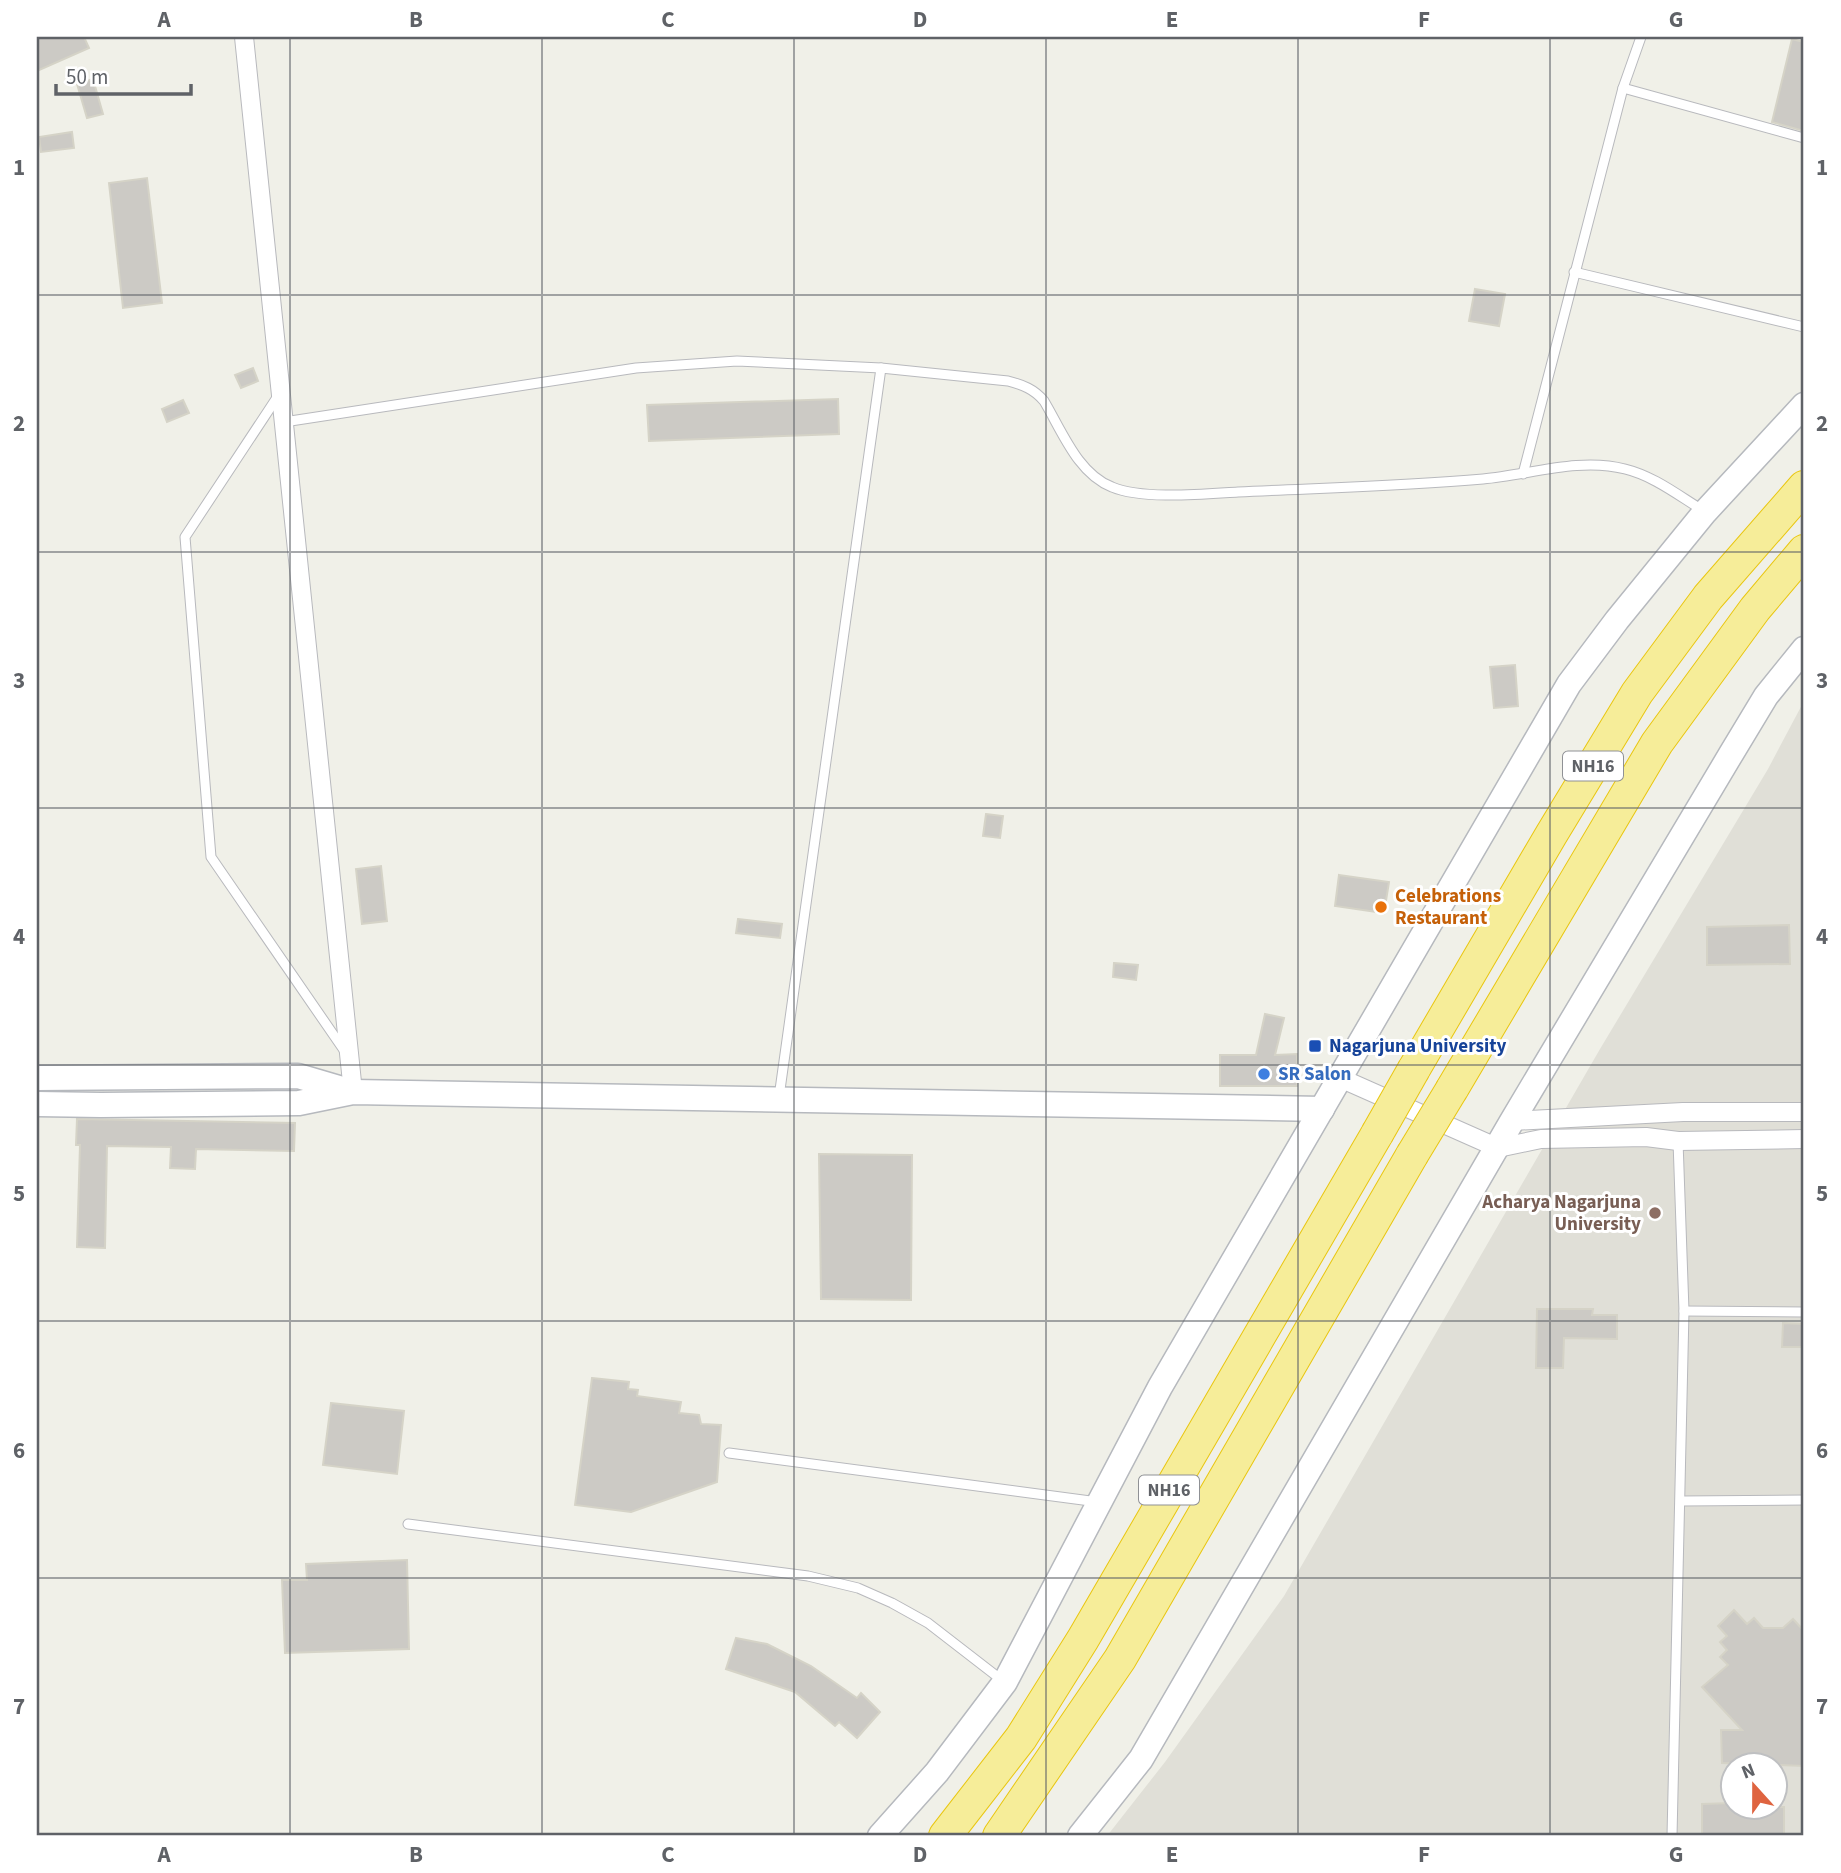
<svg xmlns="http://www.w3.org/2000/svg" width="1841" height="1873" viewBox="0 0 1841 1873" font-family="'Source Sans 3',sans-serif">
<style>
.education{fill:#e0dfd7;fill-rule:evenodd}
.building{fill:#cccac5;stroke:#d5d3c7;stroke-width:2}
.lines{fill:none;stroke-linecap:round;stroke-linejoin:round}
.lane-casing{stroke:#b8b9bd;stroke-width:11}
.street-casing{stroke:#b8b9bd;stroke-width:20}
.secondary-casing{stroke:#b6b9be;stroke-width:27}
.highway-casing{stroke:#e9c610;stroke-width:34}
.lane{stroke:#fff;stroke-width:9}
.street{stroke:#fff;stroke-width:18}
.secondary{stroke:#fff;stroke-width:24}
.highway{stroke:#f6ed99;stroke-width:32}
.highway-bridge-casing{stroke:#e9c610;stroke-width:34;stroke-linecap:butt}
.highway-bridge{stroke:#f6ed99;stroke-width:32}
.grid{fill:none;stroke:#5f6267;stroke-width:2;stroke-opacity:0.55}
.food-dot{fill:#e8710a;stroke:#fff;stroke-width:2.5}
.transit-dot{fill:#1a4fb4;stroke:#fff;stroke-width:2.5}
.shop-dot{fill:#3f7fe0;stroke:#fff;stroke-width:2.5}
.education-dot{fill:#8d6e63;stroke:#fff;stroke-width:2.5}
.labels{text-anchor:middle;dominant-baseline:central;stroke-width:6;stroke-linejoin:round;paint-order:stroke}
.shield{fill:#fff;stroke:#8f9195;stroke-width:2}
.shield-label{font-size:18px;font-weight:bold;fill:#5f6267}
.food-label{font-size:19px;font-weight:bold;fill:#c56008;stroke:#fff;text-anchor:start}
.transit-label{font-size:19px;font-weight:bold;fill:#164399;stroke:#fff;text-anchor:start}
.shop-label{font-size:19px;font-weight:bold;fill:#366cbe;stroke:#fff;text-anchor:start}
.education-label{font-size:19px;font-weight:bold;fill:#785e54;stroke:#fff;text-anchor:end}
.neatline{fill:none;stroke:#5f6267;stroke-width:2.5}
.grid-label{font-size:23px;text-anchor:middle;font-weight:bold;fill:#5f6267}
</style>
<rect width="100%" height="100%" fill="#f0f0e8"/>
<path class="education" d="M1804,701V1836H1107L1165,1762L1284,1596L1600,1049L1768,769ZM1732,1764H1774V1806H1732Z"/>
<g class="building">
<polygon points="37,37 84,37 89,48 37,71"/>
<polygon points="1792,39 1804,42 1804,131 1772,122"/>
<polygon points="93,79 103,114 87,118 77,84"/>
<polygon points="72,132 74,148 41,152 39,137"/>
<polygon points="147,178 162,303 123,308 109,183"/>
<polygon points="1475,289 1505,294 1499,326 1469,321"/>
<polygon points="253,368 258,381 241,388 235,375"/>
<polygon points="838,399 839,434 649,441 647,405"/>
<polygon points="183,400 189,413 167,422 162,409"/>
<polygon points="1515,665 1518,706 1494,708 1490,667"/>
<polygon points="986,814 1003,816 1000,838 983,836"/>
<polygon points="381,866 387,921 362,924 356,869"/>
<polygon points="1339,875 1389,882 1384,913 1335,906"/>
<polygon points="738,919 782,924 780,938 736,933"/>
<polygon points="1789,925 1790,964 1707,965 1707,927"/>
<polygon points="1114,963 1138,965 1136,980 1113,977"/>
<polygon points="1265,1014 1284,1018 1275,1055 1297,1054 1297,1086 1220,1086 1220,1055 1256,1055"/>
<polygon points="77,1119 295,1123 294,1151 196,1149 195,1169 170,1168 171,1147 107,1146 105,1248 77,1247 80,1145 76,1145"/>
<polygon points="819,1154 912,1155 911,1300 821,1299"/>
<polygon points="1537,1309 1593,1309 1592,1315 1617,1315 1617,1339 1564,1338 1563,1368 1536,1368"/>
<polygon points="1783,1323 1804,1324 1804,1347 1782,1347"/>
<polygon points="592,1378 629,1382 628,1389 638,1390 637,1396 681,1402 679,1413 699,1415 701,1424 721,1425 717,1482 631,1512 575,1505"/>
<polygon points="331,1403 404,1411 397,1474 323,1465"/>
<polygon points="407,1560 409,1649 285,1653 282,1580 307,1580 306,1564"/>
<polygon points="1734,1610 1747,1624 1754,1618 1763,1628 1783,1628 1793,1619 1804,1631 1804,1766 1722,1763 1721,1730 1742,1730 1702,1687 1728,1665 1720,1657 1727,1650 1720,1642 1727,1636 1718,1626"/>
<polygon points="736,1638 767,1644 811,1666 857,1698 861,1693 880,1712 857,1738 839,1722 835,1726 795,1692 726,1669"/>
<polygon points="1732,1803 1732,1807 1784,1807 1784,1836 1702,1836 1702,1804"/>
</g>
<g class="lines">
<defs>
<g id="lane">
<polyline points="1623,88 1804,138"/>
<polyline points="1574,272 1804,327"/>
<polyline points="278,396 185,537 211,857 346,1053"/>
<path d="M284,422L636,368L737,361L881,368L1008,381C1023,385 1034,389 1044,401C1062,431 1078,474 1112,487C1143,500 1204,494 1238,492C1320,488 1402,486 1483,479C1529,475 1579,457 1625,469C1654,476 1679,496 1704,511"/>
<polyline points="1523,474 1623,88 1641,37"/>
<polyline points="779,1097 881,368"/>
<polyline points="1684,1311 1804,1312"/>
<polyline points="729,1453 1098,1502"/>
<polyline points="1681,1501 1804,1500"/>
<polyline points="408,1524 808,1576 858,1588 892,1603 928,1623 1003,1681"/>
<polyline points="1672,1836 1684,1311 1678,1141"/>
</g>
<g id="street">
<polyline points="244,37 353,1092"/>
<polyline points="1340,1078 1498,1148 1541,1139 1646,1137 1678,1141 1804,1139"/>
<polyline points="1512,1121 1683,1112 1804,1112"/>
</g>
<g id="secondary">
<polyline points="37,1078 298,1076 349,1091"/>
<polyline points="37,1104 101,1105 299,1103 353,1092 1322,1109"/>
<polyline points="880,1836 937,1772 1005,1682 1160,1387 1569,684 1617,620 1705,512 1804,405"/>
<polyline points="1080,1836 1141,1759 1512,1121 1731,754 1766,696 1804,649"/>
</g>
<g id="highway">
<polyline points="1414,1069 1551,835 1637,693 1708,597 1804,487"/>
<polyline points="1452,1089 1657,743 1755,609 1804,551"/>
<polyline points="945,1836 1021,1738 1083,1639 1377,1134"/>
<polyline points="999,1836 1120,1659 1412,1155"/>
</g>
</defs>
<use href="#lane" class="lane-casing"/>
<use href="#street" class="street-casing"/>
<use href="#secondary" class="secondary-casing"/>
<use href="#highway" class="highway-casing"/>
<use href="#lane" class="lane"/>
<use href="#street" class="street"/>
<use href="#secondary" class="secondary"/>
<use href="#highway" class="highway"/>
<defs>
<g id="highway-bridge">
<polyline points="1377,1134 1414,1069"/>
<polyline points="1412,1155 1452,1089"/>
</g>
</defs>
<use href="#highway-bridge" class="highway-bridge-casing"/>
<use href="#highway-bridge" class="highway-bridge"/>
</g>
<path class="grid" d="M290,37V1836M542,37V1836M794,37V1836M1046,37V1836M1298,37V1836M1550,37V1836M37,295H1804M37,552H1804M37,808H1804M37,1065H1804M37,1321H1804M37,1578H1804"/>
<circle class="food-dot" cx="1381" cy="907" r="7"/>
<rect class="transit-dot" x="1308" y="1039" width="14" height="14" rx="3.5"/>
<circle class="shop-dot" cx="1264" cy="1074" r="7"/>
<circle class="education-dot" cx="1655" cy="1213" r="7"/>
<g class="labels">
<g class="shield">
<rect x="1563" y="751.5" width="60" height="29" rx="5"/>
<rect x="1139" y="1475.5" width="60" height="29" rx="5"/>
</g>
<g class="shield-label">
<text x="1593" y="766">NH16</text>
<text x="1169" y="1490">NH16</text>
</g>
<g class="food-label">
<text x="1395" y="896">Celebrations<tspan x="1395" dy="22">Restaurant</tspan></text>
</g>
<g class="transit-label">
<text x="1329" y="1046">Nagarjuna University</text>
</g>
<g class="shop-label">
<text x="1278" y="1074">SR Salon</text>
</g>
<g class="education-label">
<text x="1641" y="1202">Acharya Nagarjuna<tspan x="1641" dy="22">University</tspan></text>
</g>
</g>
<rect width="1841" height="1873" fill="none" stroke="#ffffff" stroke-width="77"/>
<g transform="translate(1754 1786) rotate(339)"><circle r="33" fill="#ffffff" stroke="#bfc0c2" stroke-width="2"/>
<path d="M0-5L12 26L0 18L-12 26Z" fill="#df6440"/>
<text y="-10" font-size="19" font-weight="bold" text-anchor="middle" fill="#5f6267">N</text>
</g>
<path d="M56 84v10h135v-10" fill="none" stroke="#5f6267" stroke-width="3.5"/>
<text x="66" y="84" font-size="21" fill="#5f6267" stroke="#ffffff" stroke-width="5" paint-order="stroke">50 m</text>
<rect x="38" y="38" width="1764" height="1796" class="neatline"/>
<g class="grid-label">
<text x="164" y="27">A</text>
<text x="416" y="27">B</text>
<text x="668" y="27">C</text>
<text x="920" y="27">D</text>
<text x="1172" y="27">E</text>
<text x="1424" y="27">F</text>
<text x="1676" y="27">G</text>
<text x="19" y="175">1</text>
<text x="1822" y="175">1</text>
<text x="19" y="431">2</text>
<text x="1822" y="431">2</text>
<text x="19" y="688">3</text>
<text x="1822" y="688">3</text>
<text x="19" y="944">4</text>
<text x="1822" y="944">4</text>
<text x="19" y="1201">5</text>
<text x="1822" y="1201">5</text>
<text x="19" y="1458">6</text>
<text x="1822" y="1458">6</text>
<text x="19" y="1714">7</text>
<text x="1822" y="1714">7</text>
<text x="164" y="1862">A</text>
<text x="416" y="1862">B</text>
<text x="668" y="1862">C</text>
<text x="920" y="1862">D</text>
<text x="1172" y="1862">E</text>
<text x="1424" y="1862">F</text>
<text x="1676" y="1862">G</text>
</g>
</svg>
